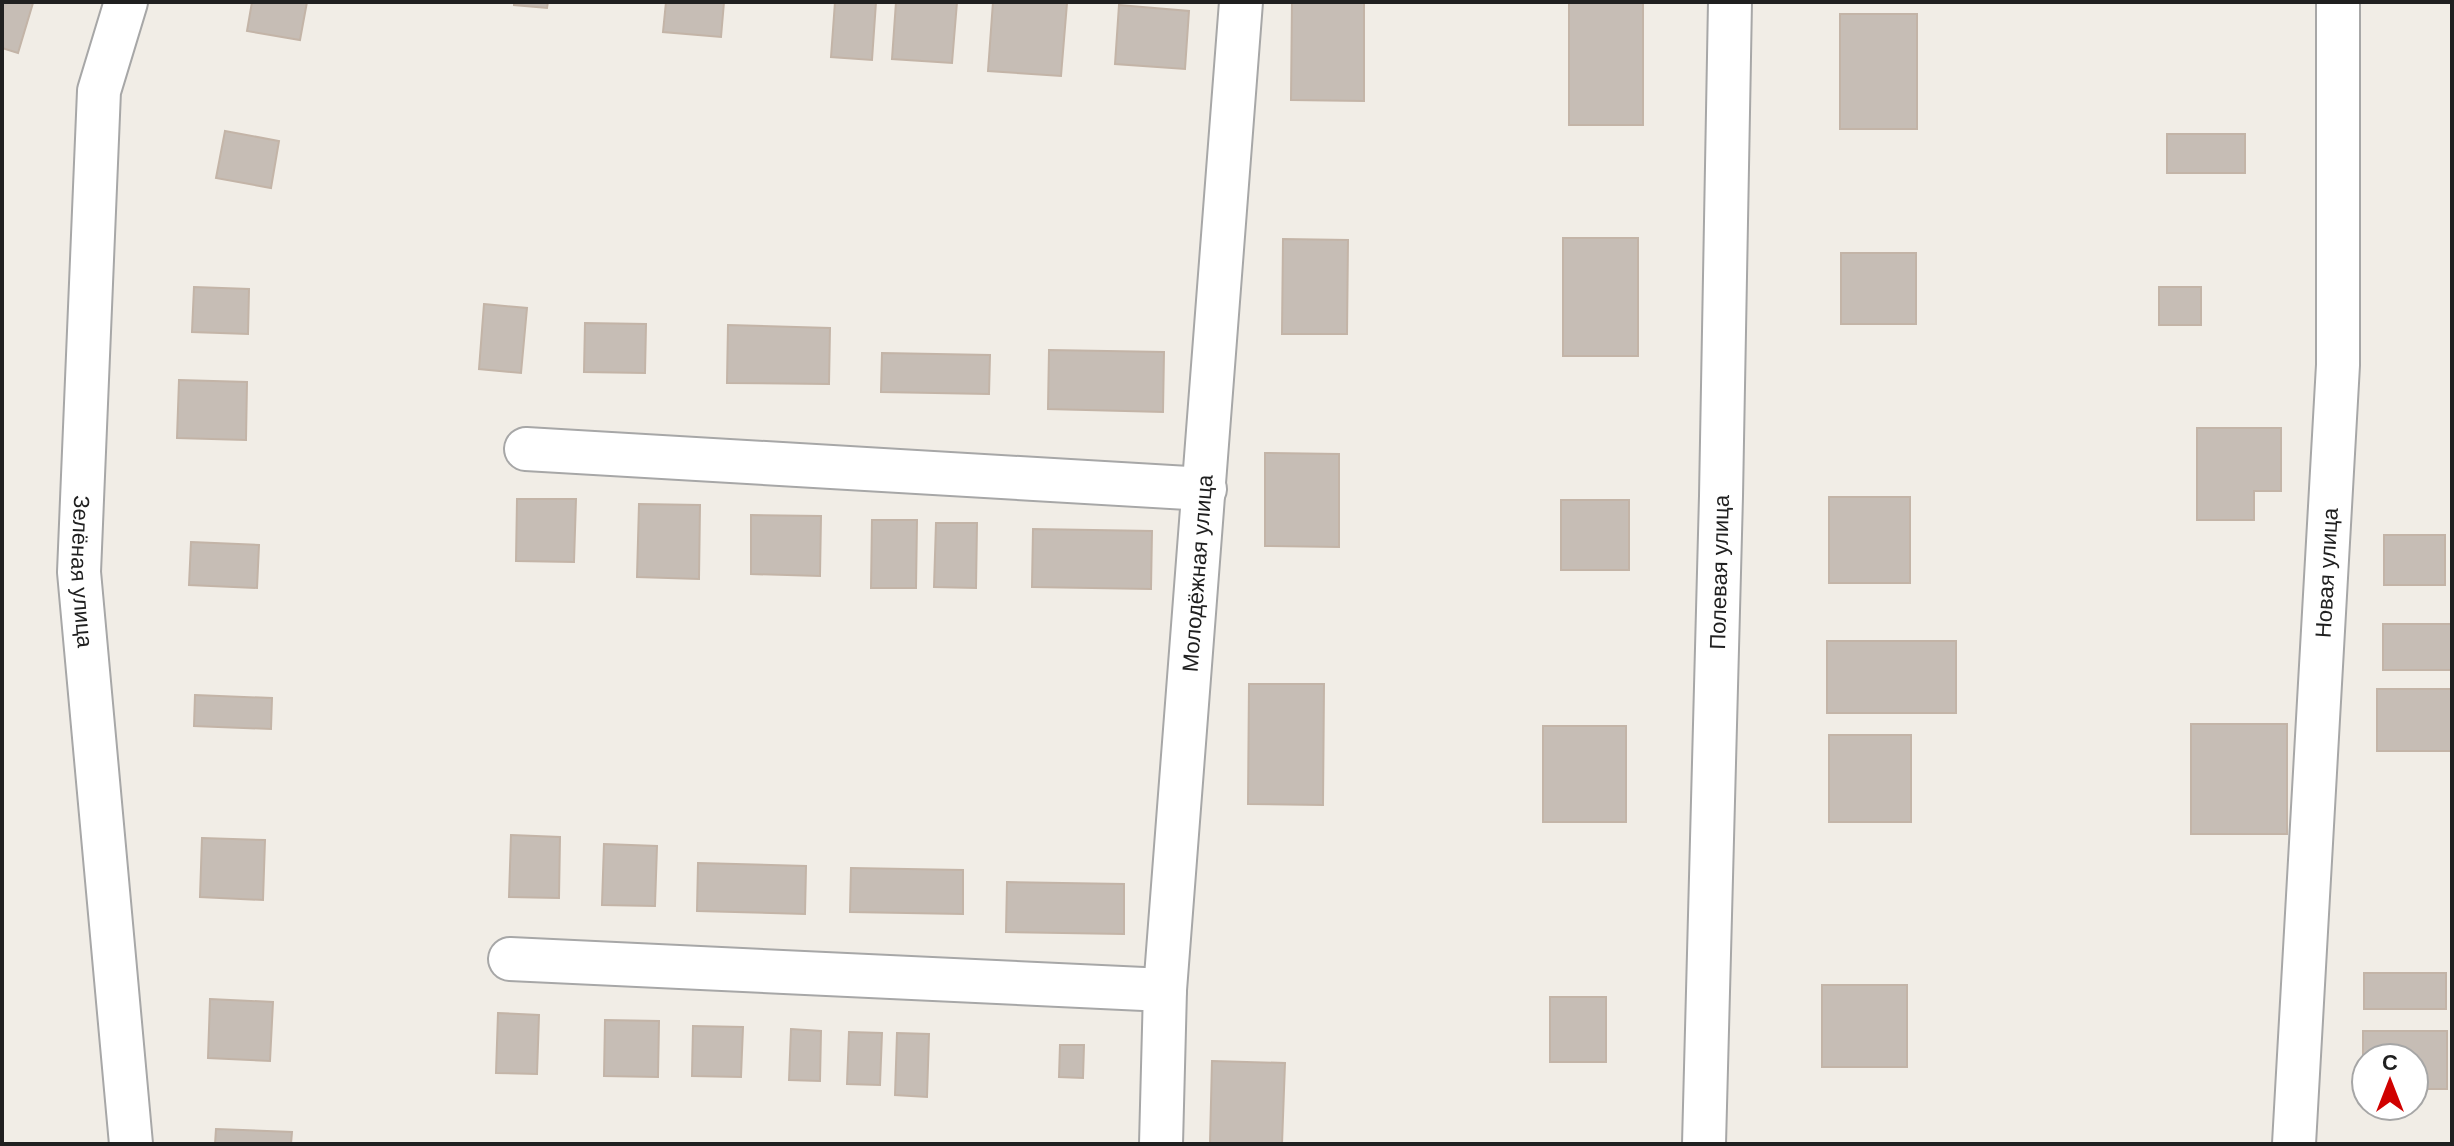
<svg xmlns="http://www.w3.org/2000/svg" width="2454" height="1146" viewBox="0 0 2454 1146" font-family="'DM Sans',sans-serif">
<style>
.building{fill:#c6bdb5;stroke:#c3b4a7;stroke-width:2}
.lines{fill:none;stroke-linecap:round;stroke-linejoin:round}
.minor-casing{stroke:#a7a7a7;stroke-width:46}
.minor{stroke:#fff;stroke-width:42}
.labels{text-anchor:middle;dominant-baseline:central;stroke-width:7;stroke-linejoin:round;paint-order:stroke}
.street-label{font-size:22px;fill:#202020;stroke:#fff}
</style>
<rect width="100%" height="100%" fill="#f1ede6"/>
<g class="building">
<polygon points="2,2 33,3 18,53 2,48"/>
<polygon points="252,2 307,2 300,40 247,31"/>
<polygon points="514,2 548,2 547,8 514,5"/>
<polygon points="666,2 724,2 721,37 663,32"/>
<polygon points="835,2 876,2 872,60 831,57"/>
<polygon points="896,2 957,2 952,63 892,59"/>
<polygon points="993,2 1067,3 1061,76 988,71"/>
<polygon points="1292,2 1364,2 1364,101 1291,100"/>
<rect x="1569" y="2" width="74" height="123"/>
<polygon points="1119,5 1189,11 1185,69 1115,64"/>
<rect x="1840" y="14" width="77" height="115"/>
<polygon points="225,131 279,141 271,188 216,178"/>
<rect x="2167" y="134" width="78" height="39"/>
<rect x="1563" y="238" width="75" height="118"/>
<polygon points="1283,239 1348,240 1347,334 1282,334"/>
<rect x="1841" y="253" width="75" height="71"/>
<polygon points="194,287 249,289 248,334 192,332"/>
<rect x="2159" y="287" width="42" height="38"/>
<polygon points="484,304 527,308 521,373 479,369"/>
<polygon points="585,323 646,324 645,373 584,372"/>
<polygon points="728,325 830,328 829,384 727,383"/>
<polygon points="1049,350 1164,352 1163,412 1048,409"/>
<polygon points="882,353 990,355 989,394 881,392"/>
<polygon points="179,380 247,382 246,440 177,438"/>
<polygon points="2197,428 2281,428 2281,491 2254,491 2254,520 2197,520"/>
<polygon points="1265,453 1339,454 1339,547 1265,546"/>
<rect x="1829" y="497" width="81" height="86"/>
<polygon points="517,499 576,499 574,562 516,561"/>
<rect x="1561" y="500" width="68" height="70"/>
<polygon points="639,504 700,505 699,579 637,577"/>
<polygon points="751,515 821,516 820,576 751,574"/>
<polygon points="872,520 917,520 916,588 871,588"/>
<polygon points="936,523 977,523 976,588 934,587"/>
<polygon points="1033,529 1152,531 1151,589 1032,587"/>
<rect x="2384" y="535" width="61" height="50"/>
<polygon points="191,542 259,545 257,588 189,585"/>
<rect x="2383" y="624" width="69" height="46"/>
<rect x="1827" y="641" width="129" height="72"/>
<polygon points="1249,684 1324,684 1323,805 1248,804"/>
<rect x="2377" y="689" width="75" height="62"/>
<polygon points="195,695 272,698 271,729 194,726"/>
<rect x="2191" y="724" width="96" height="110"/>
<rect x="1543" y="726" width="83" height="96"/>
<rect x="1829" y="735" width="82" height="87"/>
<polygon points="511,835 560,837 559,898 509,897"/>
<polygon points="202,838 265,840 263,900 200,897"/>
<polygon points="604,844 657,846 655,906 602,905"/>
<polygon points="698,863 806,866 805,914 697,911"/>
<polygon points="851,868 963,870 963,914 850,912"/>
<polygon points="1007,882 1124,884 1124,934 1006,932"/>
<rect x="2364" y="973" width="82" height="36"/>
<rect x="1822" y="985" width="85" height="82"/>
<rect x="1550" y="997" width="56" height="65"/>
<polygon points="210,999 273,1002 270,1061 208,1058"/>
<polygon points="498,1013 539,1015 537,1074 496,1073"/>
<polygon points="605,1020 659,1021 658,1077 604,1076"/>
<polygon points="693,1026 743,1027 741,1077 692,1076"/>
<polygon points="791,1029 821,1031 820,1081 789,1080"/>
<polygon points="2363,1031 2447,1031 2447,1089 2414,1089 2414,1058 2366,1058 2366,1089 2363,1089"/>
<polygon points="849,1032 882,1033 880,1085 847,1084"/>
<polygon points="897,1033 929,1034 927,1097 895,1095"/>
<polygon points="1060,1045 1084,1045 1083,1078 1059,1077"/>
<polygon points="1212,1061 1285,1063 1282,1144 1210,1144"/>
<polygon points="216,1129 292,1132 291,1144 215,1144"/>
</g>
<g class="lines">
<defs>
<g id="minor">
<path id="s1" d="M126,2L99,91L79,572L131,1144"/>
<polyline points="526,449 1205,489"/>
<polyline points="510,959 1165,990"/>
<path id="s2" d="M1161,1144L1165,990L1241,2"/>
<path id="s3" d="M1704,1144L1721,496L1730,2"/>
<path id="s4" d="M2294,1144L2338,365V2"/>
</g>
</defs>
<use href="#minor" class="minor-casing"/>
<use href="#minor" class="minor"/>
</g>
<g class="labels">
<g class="street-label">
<text stroke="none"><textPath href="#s1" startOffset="574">Зелёная улица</textPath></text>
<text stroke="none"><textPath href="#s2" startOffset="572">Молодёжная улица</textPath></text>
<text stroke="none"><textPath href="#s3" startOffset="572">Полевая улица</textPath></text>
<text stroke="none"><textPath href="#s4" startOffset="572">Новая улица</textPath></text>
</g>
</g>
<rect width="2454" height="1146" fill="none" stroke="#202020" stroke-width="8"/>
<g transform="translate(2390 1082)"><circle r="38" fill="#ffffff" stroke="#a6a6a6" stroke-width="2"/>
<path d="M0-6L14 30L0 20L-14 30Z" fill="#d00100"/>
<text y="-12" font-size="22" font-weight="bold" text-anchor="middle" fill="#202020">С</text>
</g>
</svg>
